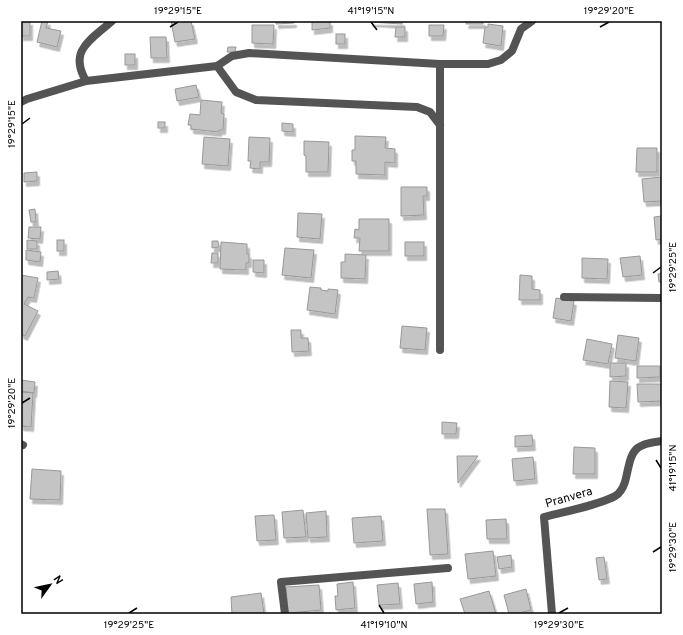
<svg xmlns="http://www.w3.org/2000/svg" width="683" height="635" viewBox="0 0 683 635" font-family="Overpass,sans-serif">
<style>
.building{fill:#c4c4c4;stroke:#989898;filter:url(#shadow)}
.lines{fill:none;stroke-linecap:round;stroke-linejoin:round}
.street{stroke:#545454;stroke-width:8}
.ticks{fill:none;stroke:#000;stroke-width:1.5}
.labels{text-anchor:middle;dominant-baseline:central;stroke-width:3;stroke-linejoin:round;paint-order:stroke}
.street-label{font-size:12px;fill:#000;stroke:#fff}
.neatline{fill:none;stroke:#000;stroke-width:1.5}
.ticks-label{font-size:10px;text-anchor:middle;fill:#000}
</style>
<defs>
<filter id="shadow"><feDropShadow dx="2.5" dy="4.5" stdDeviation="0" flood-color="#0004"/></filter>
</defs>
<rect width="100%" height="100%" fill="#fff"/>
<g class="building">
<rect x="21" y="21" width="9" height="15"/>
<polygon points="42,21 48,21 46,28 61,31 57,47 37,42"/>
<polygon points="171,21 191,21 195,39 175,42"/>
<polygon points="276,21 294,21 294,23 276,24"/>
<polygon points="312,21 330,21 330,28 312,30"/>
<polygon points="370,21 402,21 402,24 370,22"/>
<polygon points="467,21 483,21 483,24 466,24"/>
<polygon points="488,24 503,26 501,46 483,43 485,27 488,27"/>
<polygon points="252,25 274,25 273,44 252,43"/>
<polygon points="429,25 444,25 443,36 429,36"/>
<polygon points="396,27 405,27 405,37 395,37"/>
<rect x="336" y="34" width="9" height="10"/>
<polygon points="150,37 166,37 167,58 151,58"/>
<polygon points="228,47 236,47 235,52 227,52"/>
<rect x="125" y="54" width="10" height="11"/>
<polygon points="196,85 199,97 177,101 175,89"/>
<polygon points="201,100 222,102 221,113 224,114 223,130 219,130 219,132 191,129 191,125 188,125 190,114 200,115"/>
<rect x="158" y="122" width="7" height="6"/>
<polygon points="282,123 293,124 293,132 282,131"/>
<polygon points="355,136 386,137 385,148 395,149 395,163 385,162 385,175 356,174 356,161 352,161 352,150 355,150"/>
<polygon points="204,137 230,139 228,166 202,164"/>
<polygon points="249,137 270,138 269,162 260,162 260,169 250,168 251,161 248,161"/>
<polygon points="304,141 329,142 328,172 306,172 306,156 304,155"/>
<polygon points="637,148 657,148 657,172 636,172"/>
<polygon points="37,172 37,181 24,182 24,173"/>
<polygon points="662,177 662,201 644,202 642,179"/>
<polygon points="401,187 427,187 427,196 423,196 424,215 401,216"/>
<polygon points="35,209 36,222 31,222 29,210"/>
<polygon points="298,213 322,214 320,239 297,237"/>
<polygon points="662,216 662,239 656,240 654,217"/>
<polygon points="359,219 389,219 389,251 359,251 360,238 354,238 355,229 359,230"/>
<polygon points="29,227 41,227 40,239 28,238"/>
<polygon points="27,240 37,241 37,249 27,249"/>
<rect x="57" y="240" width="7" height="11"/>
<polygon points="212,241 218,241 219,247 212,248"/>
<polygon points="221,242 247,244 247,254 249,254 249,263 246,263 246,270 220,269"/>
<rect x="405" y="242" width="19" height="14"/>
<polygon points="285,248 314,250 311,278 282,275"/>
<polygon points="26,250 41,252 40,262 26,260"/>
<polygon points="212,253 218,253 218,263 211,263"/>
<polygon points="345,254 366,255 365,279 341,278 341,262 345,262"/>
<polygon points="640,256 642,275 623,277 620,258"/>
<polygon points="582,258 608,259 607,279 582,278"/>
<polygon points="253,260 264,260 264,273 253,272"/>
<polygon points="58,271 59,279 47,280 47,272"/>
<polygon points="662,273 662,282 659,282 658,274"/>
<polygon points="21,275 38,278 34,298 28,297 24,304 38,311 25,336 21,334"/>
<polygon points="520,275 532,276 532,289 540,290 540,300 519,300"/>
<polygon points="310,287 321,288 321,290 328,291 328,289 338,290 335,314 307,310"/>
<polygon points="556,298 574,301 571,321 553,318"/>
<polygon points="402,326 427,328 425,350 400,348"/>
<polygon points="291,330 301,330 301,338 308,338 309,351 292,352"/>
<polygon points="618,335 639,338 636,361 615,358"/>
<polygon points="587,339 612,344 608,364 583,360"/>
<polygon points="610,363 626,363 626,376 610,377"/>
<polygon points="637,366 660,366 660,377 637,378"/>
<polygon points="21,380 35,382 34,393 21,391"/>
<polygon points="610,381 628,382 626,408 609,407"/>
<polygon points="637,384 662,384 662,401 638,402"/>
<polygon points="21,392 33,393 31,427 21,426"/>
<polygon points="442,422 457,423 456,434 442,434"/>
<polygon points="532,435 533,446 515,447 515,436"/>
<polygon points="574,447 595,448 595,474 573,474"/>
<polygon points="457,456 478,456 458,483"/>
<polygon points="533,457 535,479 514,481 512,459"/>
<polygon points="32,469 61,471 60,500 30,499"/>
<polygon points="427,509 445,509 448,554 430,555"/>
<polygon points="303,510 306,537 284,538 282,512"/>
<polygon points="326,511 327,537 308,538 306,513"/>
<polygon points="274,515 276,540 257,541 255,516"/>
<polygon points="381,516 383,541 354,543 352,518"/>
<polygon points="506,519 507,539 487,539 486,520"/>
<polygon points="493,551 496,576 468,579 465,554"/>
<polygon points="511,555 512,567 499,569 497,557"/>
<polygon points="604,557 607,579 599,580 596,558"/>
<polygon points="353,582 355,608 336,610 335,596 338,596 337,584"/>
<polygon points="432,582 433,602 416,604 414,584"/>
<polygon points="398,583 400,604 379,605 377,585"/>
<polygon points="319,585 321,610 288,613 286,587"/>
<polygon points="526,589 531,610 515,614 509,614 504,595"/>
<polygon points="489,591 496,614 465,614 460,599"/>
<polygon points="261,593 264,614 232,614 231,597"/>
</g>
<g class="lines">
<g class="street">
<polyline points="217,66 236,92 256,100 417,107 430,112 440,125"/>
<path d="M86,81C68,50 91,40 112,21"/>
<polyline points="21,102 27,99 86,81 217,66 232,56 249,53 440,64 488,64 501,60 512,51 521,29 532,21"/>
<polyline points="564,297 662,298"/>
<polyline points="440,350 440,64"/>
<polyline points="21,444 23,445"/>
<polyline points="285,614 281,582 448,568"/>
<path d="M552,614L544,517C559,513 608,503 618,494C622,490 625,483 626,478C632,451 632,444 662,441"/>
</g>
</g>
<path class="ticks" d="M371,22L377,30M170,27L178,22M600,27L609,22M22,124L30,118M653,273L661,267M22,403L30,398M656,460L661,468M653,552L661,547M379,605L384,613M129,613L137,608M559,613L568,608"/>
<g class="labels">
<g class="street-label">
<text transform="translate(569 498) rotate(-16)">Pranvera</text>
</g>
</g>
<rect width="683" height="635" fill="none" stroke="#ffffff" stroke-width="44"/>
<g transform="translate(50 585) rotate(57)" stroke="#ffffff" stroke-width="3" paint-order="stroke">
<path d="M0-3L7 15L0 10L-7 15Z" fill="#000000"/>
<text y="-6" font-size="11" font-weight="bold" text-anchor="middle" fill="#000000">N</text>
</g>
<rect x="22" y="22" width="639" height="591" class="neatline"/>
<g class="ticks-label">
<text x="178" y="14">19°29'15"E</text>
<text x="371" y="14">41°19'15"N</text>
<text x="609" y="14">19°29'20"E</text>
<text transform="translate(11 124) rotate(-90)" y="4">19°29'15"E</text>
<text transform="translate(672 267) rotate(-90)" y="4">19°29'25"E</text>
<text transform="translate(11 403) rotate(-90)" y="4">19°29'20"E</text>
<text transform="translate(672 468) rotate(-90)" y="4">41°19'15"N</text>
<text transform="translate(672 547) rotate(-90)" y="4">19°29'30"E</text>
<text x="129" y="628">19°29'25"E</text>
<text x="384" y="628">41°19'10"N</text>
<text x="559" y="628">19°29'30"E</text>
</g>
</svg>
